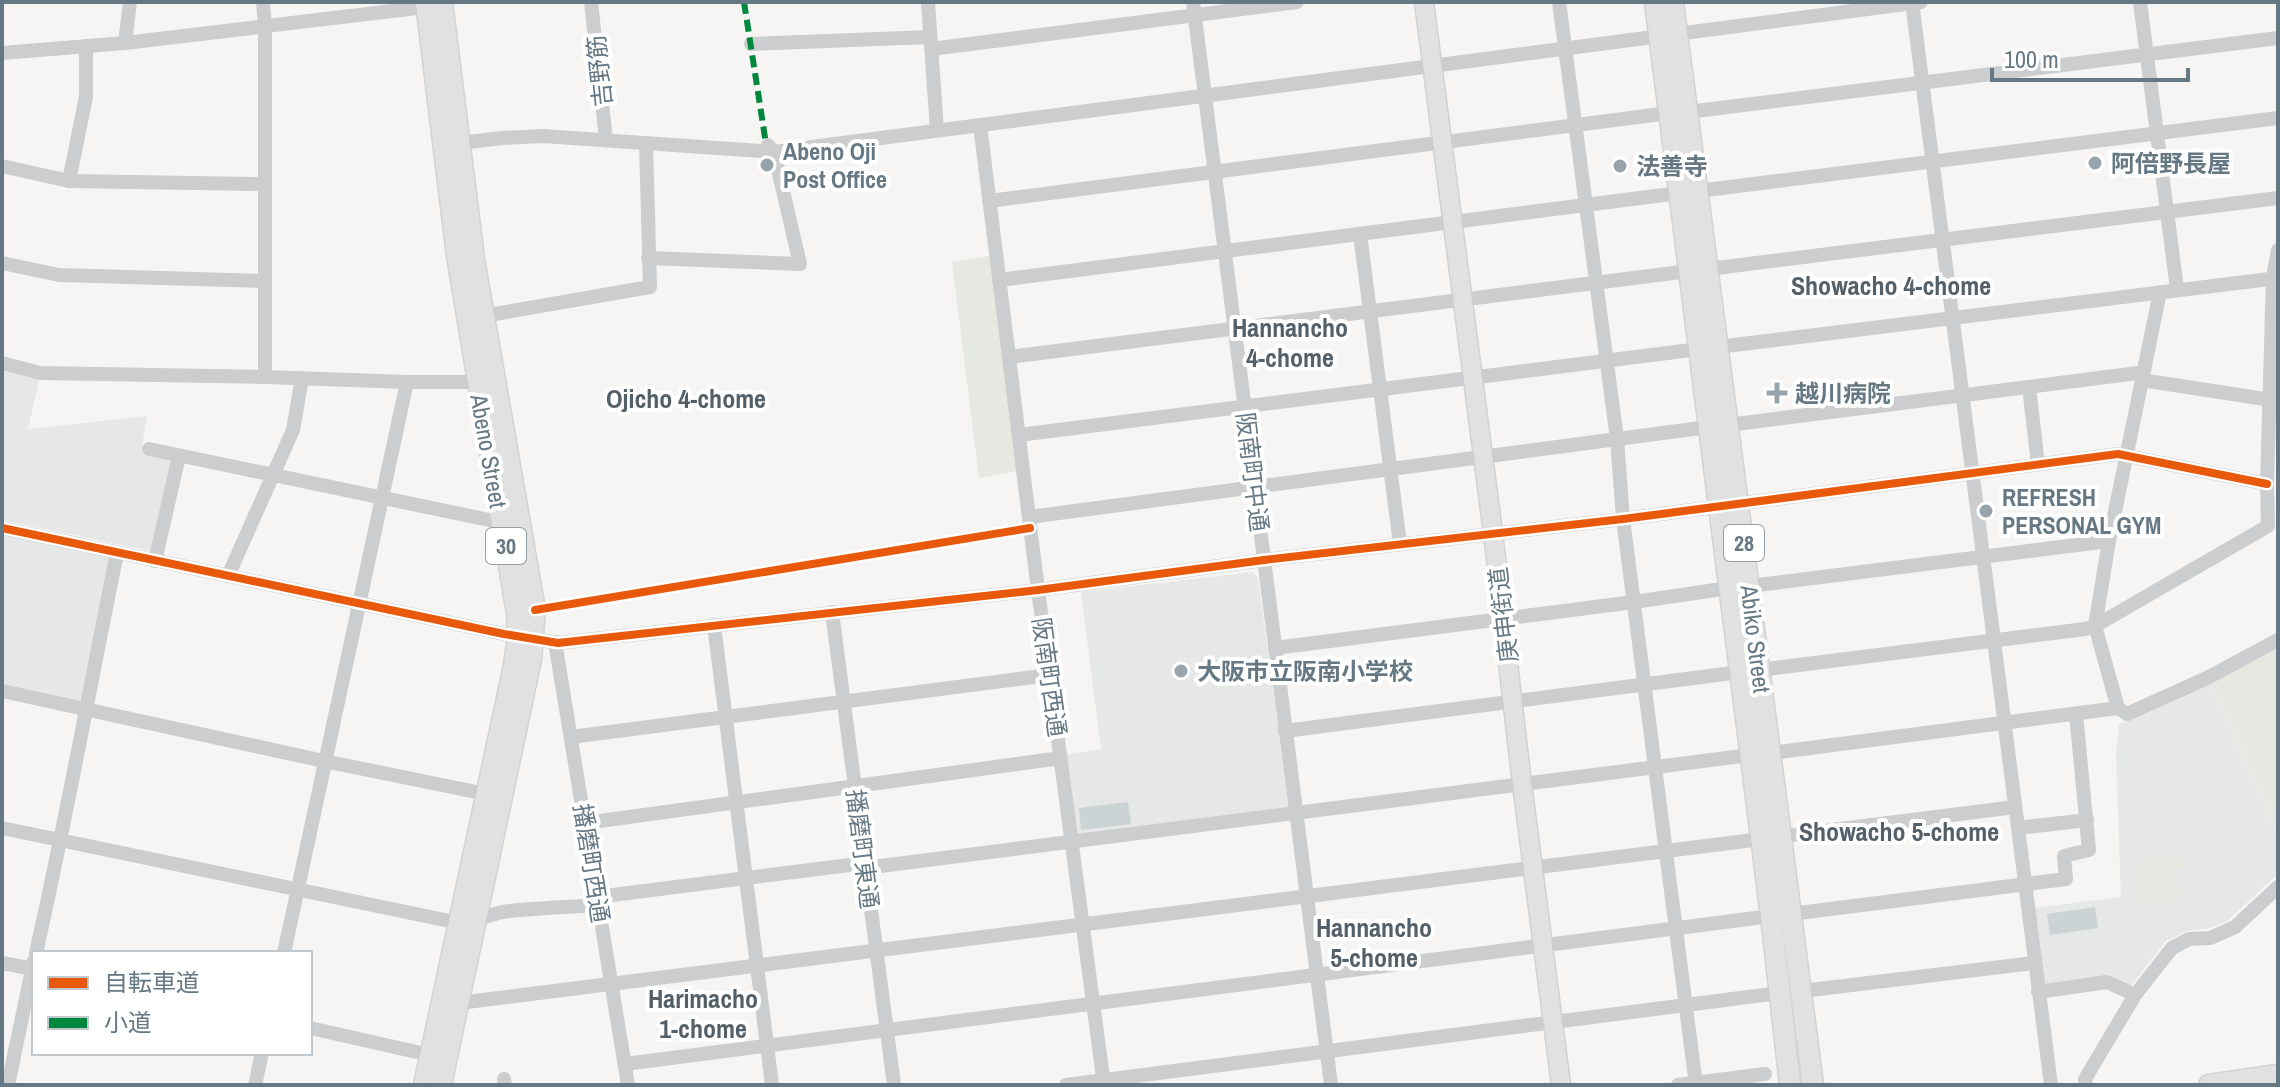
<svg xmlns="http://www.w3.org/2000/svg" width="2280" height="1087" viewBox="0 0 2280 1087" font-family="'Archivo Narrow','Noto Sans JP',sans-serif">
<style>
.built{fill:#e6e7e7}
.green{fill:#e6e8e2}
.water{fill:#cbd3d5}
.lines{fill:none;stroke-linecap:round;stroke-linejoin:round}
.secondary-casing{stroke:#d1d2d3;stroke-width:21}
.primary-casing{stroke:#d3d3d3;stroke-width:23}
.street{stroke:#cccdce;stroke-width:14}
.secondary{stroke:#e0e1e0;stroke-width:18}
.primary{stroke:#e0e1e0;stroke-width:20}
.quiet{stroke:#00873e;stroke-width:6;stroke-dasharray:12 6;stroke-linecap:butt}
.cycleway-casing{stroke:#fff;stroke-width:13}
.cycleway{stroke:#e8590c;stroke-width:8}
.poi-dot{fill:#98a4ab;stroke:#fff;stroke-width:3}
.labels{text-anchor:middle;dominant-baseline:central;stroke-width:8;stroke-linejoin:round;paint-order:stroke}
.shield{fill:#fff;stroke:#94a0a9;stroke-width:2}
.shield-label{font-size:22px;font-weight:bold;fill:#667884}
.street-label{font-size:24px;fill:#667884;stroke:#fff}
.poi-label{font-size:24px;font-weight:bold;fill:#667884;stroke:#fff;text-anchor:start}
.neighbourhood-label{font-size:26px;font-weight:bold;fill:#546069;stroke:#fff}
</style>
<rect width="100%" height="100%" fill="#f6f5f4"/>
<g class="built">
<polygon points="2,371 39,380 28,429 147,416 141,452 171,459 151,551 2,520"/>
<polygon points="2,534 108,557 111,562 82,697 78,701 2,684"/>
<polygon points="1253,572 1258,578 1289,808 1080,837 1074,831 1065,755 1101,749 1081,592"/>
<polygon points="2211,682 2278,833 2278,874 2227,921 2207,929 2187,931 2166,941 2130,987 2048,985 2044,983 2034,908 2121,897 2116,753 2119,724"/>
</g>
<g class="green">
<polygon points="993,255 1019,471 979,478 952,262"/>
<polygon points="2278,647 2278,833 2211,682"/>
<polygon points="2170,853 2171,858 2179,856 2181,866 2173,871 2179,898 2141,906 2137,863 2150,862 2150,855"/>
</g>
<g class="water">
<polygon points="1128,802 1131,824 1081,830 1079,808"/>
<polygon points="2095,907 2098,928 2050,935 2047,914"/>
</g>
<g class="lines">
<defs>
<polyline id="secondary" points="1424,2 1493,533 1522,784 1561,1085"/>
<g id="primary">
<polyline points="1655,2 1771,916 1790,1085"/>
<polyline points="1673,2 1813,1085"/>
<polyline points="424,1085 514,666 518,636 517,613 457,256 426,2"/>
<polyline points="441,1085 531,659 535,610 474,259 442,2"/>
<polyline points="2209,1085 2278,1075"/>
</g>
</defs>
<use href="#secondary" class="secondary-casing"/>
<use href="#primary" class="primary-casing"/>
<g class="street">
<polyline points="263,2 265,26 265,377"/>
<polyline points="591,2 606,140"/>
<polyline points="928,2 937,130"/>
<polyline points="1193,2 1331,1085"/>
<polyline points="1559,2 1617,439 1623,519 1696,1085"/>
<polyline points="1912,2 2051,1085"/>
<polyline points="2140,2 2177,289"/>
<polyline points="125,43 130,2"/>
<polyline points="751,44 930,37"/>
<polyline points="931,49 1297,2"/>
<polyline points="2,53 125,43 426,7"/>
<polyline points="1688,112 2278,38"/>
<polyline points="980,125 1038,590 1104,1085"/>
<polyline points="452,144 502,138 543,136 774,152 1921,2"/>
<polyline points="2,166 69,181 264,184"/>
<polyline points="69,181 86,97 86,46"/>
<polyline points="1698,191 2278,118"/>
<polyline points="989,201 1669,113"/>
<polyline points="1360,234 1400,544"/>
<polyline points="648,258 800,264 774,152 768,145"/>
<polyline points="2,263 59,275 265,281"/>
<polyline points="1708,269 2278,198"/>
<polyline points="999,280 1679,193"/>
<polyline points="2160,292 2109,541 2095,626 2118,708 2127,714 2207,678 2278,640"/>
<polyline points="483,316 650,287 646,143"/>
<polyline points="1718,347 2278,278"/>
<polyline points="1009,357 1689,271"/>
<polyline points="2,363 40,373 265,377 407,382 466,382 484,379"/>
<polyline points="2029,387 2038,464"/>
<polyline points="1728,425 2138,373 2148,381 2278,401"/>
<polyline points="1019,435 1699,349"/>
<polyline points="149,449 489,520 501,520"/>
<polyline points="1029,517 1708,427"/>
<polyline points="2268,526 2267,484 2273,277 2278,250"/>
<polyline points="2,528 504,634 558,643 1038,590 1264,560 1623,519 2118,454 2267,484"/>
<polyline points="155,561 179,456"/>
<polyline points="228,576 293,430 302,378"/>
<polyline points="1750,586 2109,541"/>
<polyline points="832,612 894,1085"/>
<polyline points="714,625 772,1085"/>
<polyline points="555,642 628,1085"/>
<polyline points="1275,648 1634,602 1729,588"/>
<polyline points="1759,670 2085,629 2095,626 2268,526"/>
<polyline points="2,691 324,761 486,794"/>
<polyline points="1285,731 1740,672"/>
<polyline points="571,737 1049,675"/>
<polyline points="1771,753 2118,708"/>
<polyline points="585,823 1061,758"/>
<path d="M2,828L459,923C477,921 492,913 509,911C539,908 569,907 599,905"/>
<polyline points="2018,828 2087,820"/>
<polyline points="865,868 1750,755"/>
<polyline points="597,897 865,863"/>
<polyline points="1791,914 2066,879 2064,856 2089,850 2076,714"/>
<path d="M36,953C66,820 90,686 117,553"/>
<polyline points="284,953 407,382"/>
<polyline points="2,963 34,969"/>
<polyline points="1802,991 2034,963"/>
<polyline points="2038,992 2107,982 2135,995"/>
<polyline points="459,1003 2015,807"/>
<polyline points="310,1028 430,1055"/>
<polyline points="625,1064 1771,916"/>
<polyline points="504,1079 505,1085"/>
<polyline points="8,1085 34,960"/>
<polyline points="255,1085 262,1053"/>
<polyline points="1066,1085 1779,993"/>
<polyline points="1678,1085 1765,1074"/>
<polyline points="2086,1085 2085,1079 2135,995 2172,948 2189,939 2210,938 2235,927 2278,887"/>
</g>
<use href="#secondary" class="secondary"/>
<use href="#primary" class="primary"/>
<polyline class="quiet" points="744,2 766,144"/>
<defs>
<g id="cycleway">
<polyline points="2,528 504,634 558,643 1038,590 1264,560 1623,519 2118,454 2267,484"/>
<polyline points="535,610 1030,528"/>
</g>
</defs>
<use href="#cycleway" class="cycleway-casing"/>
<use href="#cycleway" class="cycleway"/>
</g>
<g class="poi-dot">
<circle cx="2095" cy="163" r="8"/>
<circle cx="767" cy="165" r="8"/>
<circle cx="1620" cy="166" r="8"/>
<path d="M1773 381h8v8h8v8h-8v8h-8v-8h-8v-8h8z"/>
<circle cx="1986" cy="511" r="8"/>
<circle cx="1181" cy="671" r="8"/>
</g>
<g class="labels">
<g class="shield">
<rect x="1724" y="525" width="40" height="36" rx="6"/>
<rect x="486" y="528" width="40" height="36" rx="6"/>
</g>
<g class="shield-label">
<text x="1744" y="543">28</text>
<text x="506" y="546">30</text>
</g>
<g class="street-label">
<text transform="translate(599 71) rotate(-96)">吉野筋</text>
<text transform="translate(489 451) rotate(80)">Abeno Street</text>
<text transform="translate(1253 472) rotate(83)">阪南町中通</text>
<text transform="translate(1503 615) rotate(-97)">庚申街道</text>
<text transform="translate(1756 639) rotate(83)">Abiko Street</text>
<text transform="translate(1050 677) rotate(82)">阪南町西通</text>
<text transform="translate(863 849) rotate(83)">播磨町東通</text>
<text transform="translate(592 863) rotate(81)">播磨町西通</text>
</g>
<g class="poi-label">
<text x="783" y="151">Abeno Oji<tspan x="783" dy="28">Post Office</tspan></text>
<text x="2111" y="163">阿倍野長屋</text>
<text x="1636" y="166">法善寺</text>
<text x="1795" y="393">越川病院</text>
<text x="2002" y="497">REFRESH<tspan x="2002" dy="28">PERSONAL GYM</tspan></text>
<text x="1197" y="671">大阪市立阪南小学校</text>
</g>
<g class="neighbourhood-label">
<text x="1891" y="285">Showacho 4-chome</text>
<text x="1290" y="327">Hannancho<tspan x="1290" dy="30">4-chome</tspan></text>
<text x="686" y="398">Ojicho 4-chome</text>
<text x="1899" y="831">Showacho 5-chome</text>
<text x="1374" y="927">Hannancho<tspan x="1374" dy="30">5-chome</tspan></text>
<text x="703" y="998">Harimacho<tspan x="703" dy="30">1-chome</tspan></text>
</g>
</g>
<rect width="2280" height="1087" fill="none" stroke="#667884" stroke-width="8"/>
<rect x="32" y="951" width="280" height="104" fill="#ffffff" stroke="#c2c9ce" stroke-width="2"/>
<rect x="48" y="977" width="40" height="12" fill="#e8590c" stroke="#c2c9ce" stroke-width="2"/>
<text x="104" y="991" font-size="24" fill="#667884">自転車道</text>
<rect x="48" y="1017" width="40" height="12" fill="#00873e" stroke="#c2c9ce" stroke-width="2"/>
<text x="104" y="1031" font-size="24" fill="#667884">小道</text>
<path d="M1992 68v12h196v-12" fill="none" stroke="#667884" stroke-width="4"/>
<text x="2004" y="68" font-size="24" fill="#667884" stroke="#ffffff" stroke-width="6" paint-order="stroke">100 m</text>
</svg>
